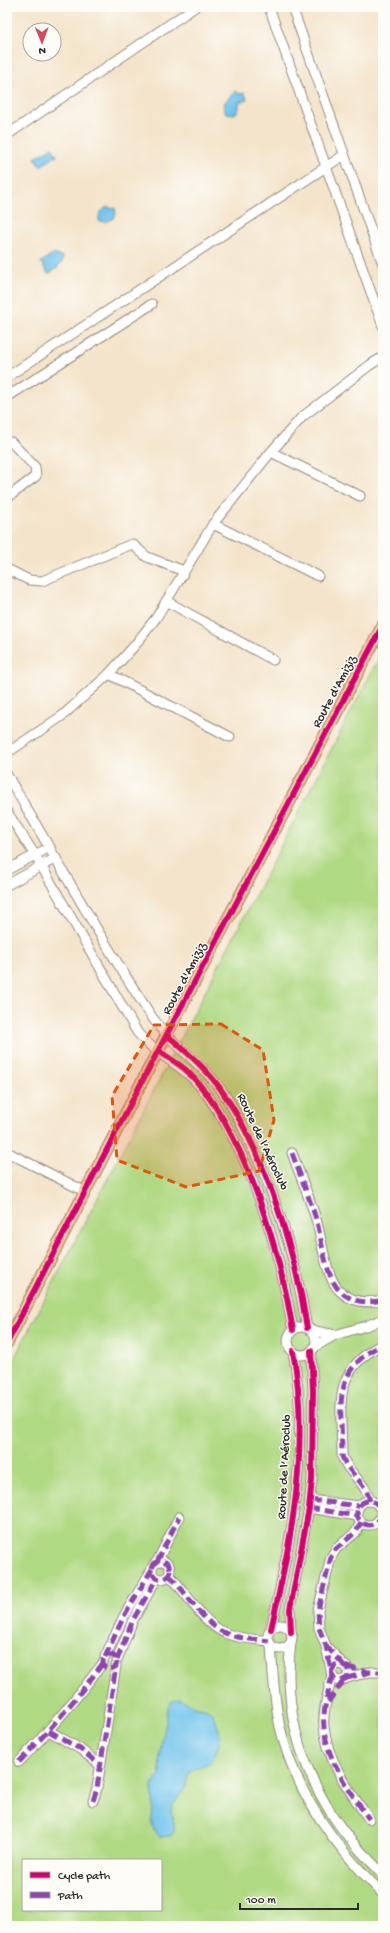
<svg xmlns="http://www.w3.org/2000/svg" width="390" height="1933" viewBox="0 0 390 1933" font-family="'Gochi Hand',sans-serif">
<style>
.green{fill:#b0d983;stroke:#6e8257;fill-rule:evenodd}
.water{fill:#6fc3ec;stroke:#4d778c}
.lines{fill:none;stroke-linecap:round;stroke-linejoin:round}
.minor-casing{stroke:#90887b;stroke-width:11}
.major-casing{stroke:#90887b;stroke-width:13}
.minor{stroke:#fff;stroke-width:9}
.major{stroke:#fabe6d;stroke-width:11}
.quiet{stroke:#8e44ad;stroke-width:5;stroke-dasharray:10 5;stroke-linecap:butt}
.cycleway-casing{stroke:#fdfcf7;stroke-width:8}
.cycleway{stroke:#d6006c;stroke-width:6}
.marked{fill:#df570e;fill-opacity:0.2;stroke:#df570e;stroke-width:3;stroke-dasharray:8 5;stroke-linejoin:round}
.labels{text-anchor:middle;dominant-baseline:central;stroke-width:3;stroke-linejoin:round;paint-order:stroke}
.street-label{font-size:13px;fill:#2b2b2b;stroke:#fdfcf7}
</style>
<rect width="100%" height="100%" fill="#fdfcf7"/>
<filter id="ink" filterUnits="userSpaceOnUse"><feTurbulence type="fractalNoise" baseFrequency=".025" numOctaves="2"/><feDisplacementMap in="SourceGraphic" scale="8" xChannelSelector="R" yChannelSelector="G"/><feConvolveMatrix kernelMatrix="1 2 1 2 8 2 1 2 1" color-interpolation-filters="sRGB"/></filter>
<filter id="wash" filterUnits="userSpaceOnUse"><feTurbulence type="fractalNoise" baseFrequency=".012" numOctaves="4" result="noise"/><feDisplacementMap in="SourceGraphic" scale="16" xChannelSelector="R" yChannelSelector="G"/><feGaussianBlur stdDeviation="0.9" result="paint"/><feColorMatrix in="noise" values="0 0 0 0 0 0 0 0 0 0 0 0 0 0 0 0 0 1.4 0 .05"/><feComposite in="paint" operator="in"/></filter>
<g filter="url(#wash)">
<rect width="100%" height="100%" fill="#f4e4cb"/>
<path class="green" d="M383,650V1926H7V1372ZM23,1860H161V1910H23Z"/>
<g class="water">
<polygon points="235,91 241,94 244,93 246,96 247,100 239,102 239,109 235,114 226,113 224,108 225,102"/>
<polygon points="52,147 57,156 40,166 35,158"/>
<path d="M107,207L115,208L116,214C112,221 107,223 99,221C98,214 101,211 107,207Z"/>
<polygon points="53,254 63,257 62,263 57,266 58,268 48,274 41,262"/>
<path d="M180,1699L196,1707L206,1708L213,1713C214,1720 217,1724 219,1730C222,1743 216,1753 210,1763L194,1769L189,1773L185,1788L173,1805L172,1812L175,1829L171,1836L160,1837C149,1827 152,1821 153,1808C154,1801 152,1793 152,1785L160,1775C158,1753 161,1744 166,1723C167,1715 167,1709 171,1702Z"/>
</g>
</g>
<g filter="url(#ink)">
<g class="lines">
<defs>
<g id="minor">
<polyline points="269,7 383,326"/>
<polyline points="292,7 383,264"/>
<polyline points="7,135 195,7"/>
<polyline points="7,377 344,155"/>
<polyline points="7,397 152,304"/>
<polyline points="7,441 11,442 35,467 36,476 7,498"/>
<polyline points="271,452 360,496"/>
<polyline points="213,524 318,576"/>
<polyline points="7,569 29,580 42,581 132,544 147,557 184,571"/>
<polyline points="166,601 273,660"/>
<polyline points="109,674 230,737"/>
<polyline points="7,753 62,716 109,674 135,645 156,618 213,524 271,452 302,417 370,365 383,357"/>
<path d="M7,775C55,856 100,939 152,1017C172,1046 204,1064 224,1094C234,1108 242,1125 250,1142C278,1200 297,1264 307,1328"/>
<path d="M7,812L35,855L137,1032C154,1054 182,1064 199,1085C250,1146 280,1252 293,1330"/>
<polyline points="7,870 50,847"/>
<polyline points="7,885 56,858"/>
<polyline points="7,1152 86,1192"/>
<path d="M292,1153C300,1175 309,1197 316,1219C322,1239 325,1274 338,1289C350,1302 366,1304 383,1300"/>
<circle cx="302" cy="1341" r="14"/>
<polyline points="311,1330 335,1335 314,1347"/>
<polyline points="335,1335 366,1326 383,1319"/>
<polyline points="310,1500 359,1506"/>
<path d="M370,1501C366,1482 348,1474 342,1456C342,1405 330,1371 383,1344"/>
<circle cx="369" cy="1513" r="12"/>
<polyline points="309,1508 357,1516"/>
<circle cx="161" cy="1570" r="9"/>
<polyline points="157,1562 179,1517"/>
<path d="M169,1575C187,1592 201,1622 225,1633C239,1639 254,1639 269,1641"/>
<circle cx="280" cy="1637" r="12"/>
<path d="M271,1629C292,1538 310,1445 293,1351"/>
<polyline points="291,1632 290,1609 309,1508 312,1479 313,1391 311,1351"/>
<path d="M291,1642C283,1705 299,1763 333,1816C347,1838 365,1856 383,1874"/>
<path d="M271,1645C273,1673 274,1700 280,1727C295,1793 335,1847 383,1894"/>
<polyline points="326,1646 344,1665"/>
<polyline points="105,1657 124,1616 152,1569"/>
<polyline points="117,1660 133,1620 157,1578"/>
<polyline points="331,1672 335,1665 341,1664 347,1667 349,1673 347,1678 341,1681 335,1680 332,1675 326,1646 319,1628 318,1610 331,1557 336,1549 356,1532 361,1522"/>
<path d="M332,1675C329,1690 322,1712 324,1727C327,1761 350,1792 369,1819"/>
<polyline points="347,1678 370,1672 383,1672"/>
<polyline points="49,1731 80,1749 100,1765"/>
<path d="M19,1762C50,1730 77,1698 103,1663"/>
<polyline points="93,1801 97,1788 116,1666"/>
</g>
<polyline id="major" points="7,1343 148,1070 383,625"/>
</defs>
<use href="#minor" class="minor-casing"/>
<use href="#major" class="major-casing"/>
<use href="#minor" class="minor"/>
<use href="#major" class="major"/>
<g class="quiet">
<path d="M292,1153C300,1175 309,1197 316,1219C322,1239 325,1274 338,1289C350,1302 366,1304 383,1300"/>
<polyline points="310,1500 359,1506"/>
<path d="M370,1501C366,1482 348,1474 342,1456C342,1405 330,1371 383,1344"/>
<circle cx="369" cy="1513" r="12"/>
<polyline points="309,1508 357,1516"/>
<circle cx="161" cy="1570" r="9"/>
<polyline points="157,1562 179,1517"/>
<path d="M169,1575C187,1592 201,1622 225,1633C239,1639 254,1639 269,1641"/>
<polyline points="326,1646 344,1665"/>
<circle cx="110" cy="1662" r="7"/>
<polyline points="105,1657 124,1616 152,1569"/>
<polyline points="117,1660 133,1620 157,1578"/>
<polyline points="347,1667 368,1672"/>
<polyline points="331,1672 335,1665 341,1664 347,1667 349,1673 347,1678 341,1681 335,1680 332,1675 326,1646 319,1628 318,1610 331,1557 336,1549 356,1532 361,1522"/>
<path d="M332,1675C329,1690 322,1712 324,1727C327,1761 350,1792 369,1819"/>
<polyline points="347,1678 370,1672 383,1672"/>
<polyline points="328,1702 344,1680"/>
<polyline points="49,1731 80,1749 100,1765"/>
<path d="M19,1762C50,1730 77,1698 103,1663"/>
<polyline points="93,1801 97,1788 116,1666"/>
</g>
<defs>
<g id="cycleway">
<path d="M167,1035C188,1053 209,1071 224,1094C266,1156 296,1254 307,1328"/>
<path d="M159,1051C167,1057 178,1063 186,1070C244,1126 280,1252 293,1330"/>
<polyline points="7,1343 148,1070 383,625"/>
<path d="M271,1629C292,1538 310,1445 293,1351"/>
<polyline points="291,1632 290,1609 309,1508 312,1479 313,1391 311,1351"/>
</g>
</defs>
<use href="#cycleway" class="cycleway-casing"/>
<use href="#cycleway" class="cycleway"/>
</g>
</g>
<path class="marked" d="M221,1024L263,1050L274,1120L259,1171L186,1187L117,1160L112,1096L154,1025Z"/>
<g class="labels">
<g class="street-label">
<text transform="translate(335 692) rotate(-62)">Route d'Amiziz</text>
<text transform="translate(185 979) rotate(-62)">Route d'Amiziz</text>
<text transform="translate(262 1142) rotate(65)">Route de l’Aéroclub</text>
<text transform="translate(285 1467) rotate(-87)">Route de l’Aéroclub</text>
</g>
</g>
<rect width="390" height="1933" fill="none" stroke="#fdfcf7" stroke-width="24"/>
<rect x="22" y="1859" width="140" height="52" fill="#fdfcf7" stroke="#a9a8a5"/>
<rect x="30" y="1872" width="20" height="6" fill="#d6006c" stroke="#a9a8a5"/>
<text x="58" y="1879" font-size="12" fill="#2b2b2b">Cycle path</text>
<rect x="30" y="1892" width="20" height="6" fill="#8e44ad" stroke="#a9a8a5"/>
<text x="58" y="1899" font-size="12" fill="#2b2b2b">Path</text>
<g transform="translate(42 42) rotate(179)"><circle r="19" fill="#fdfcf7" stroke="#a9a8a5"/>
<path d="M0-3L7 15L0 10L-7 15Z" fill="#d1495b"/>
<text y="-6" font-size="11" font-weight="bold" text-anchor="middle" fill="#2b2b2b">N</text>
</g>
<path d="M240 1903v6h118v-6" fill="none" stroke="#2b2b2b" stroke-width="2"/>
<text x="246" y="1903" font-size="12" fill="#2b2b2b" stroke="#fdfcf7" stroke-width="3" paint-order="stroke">100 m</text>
</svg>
